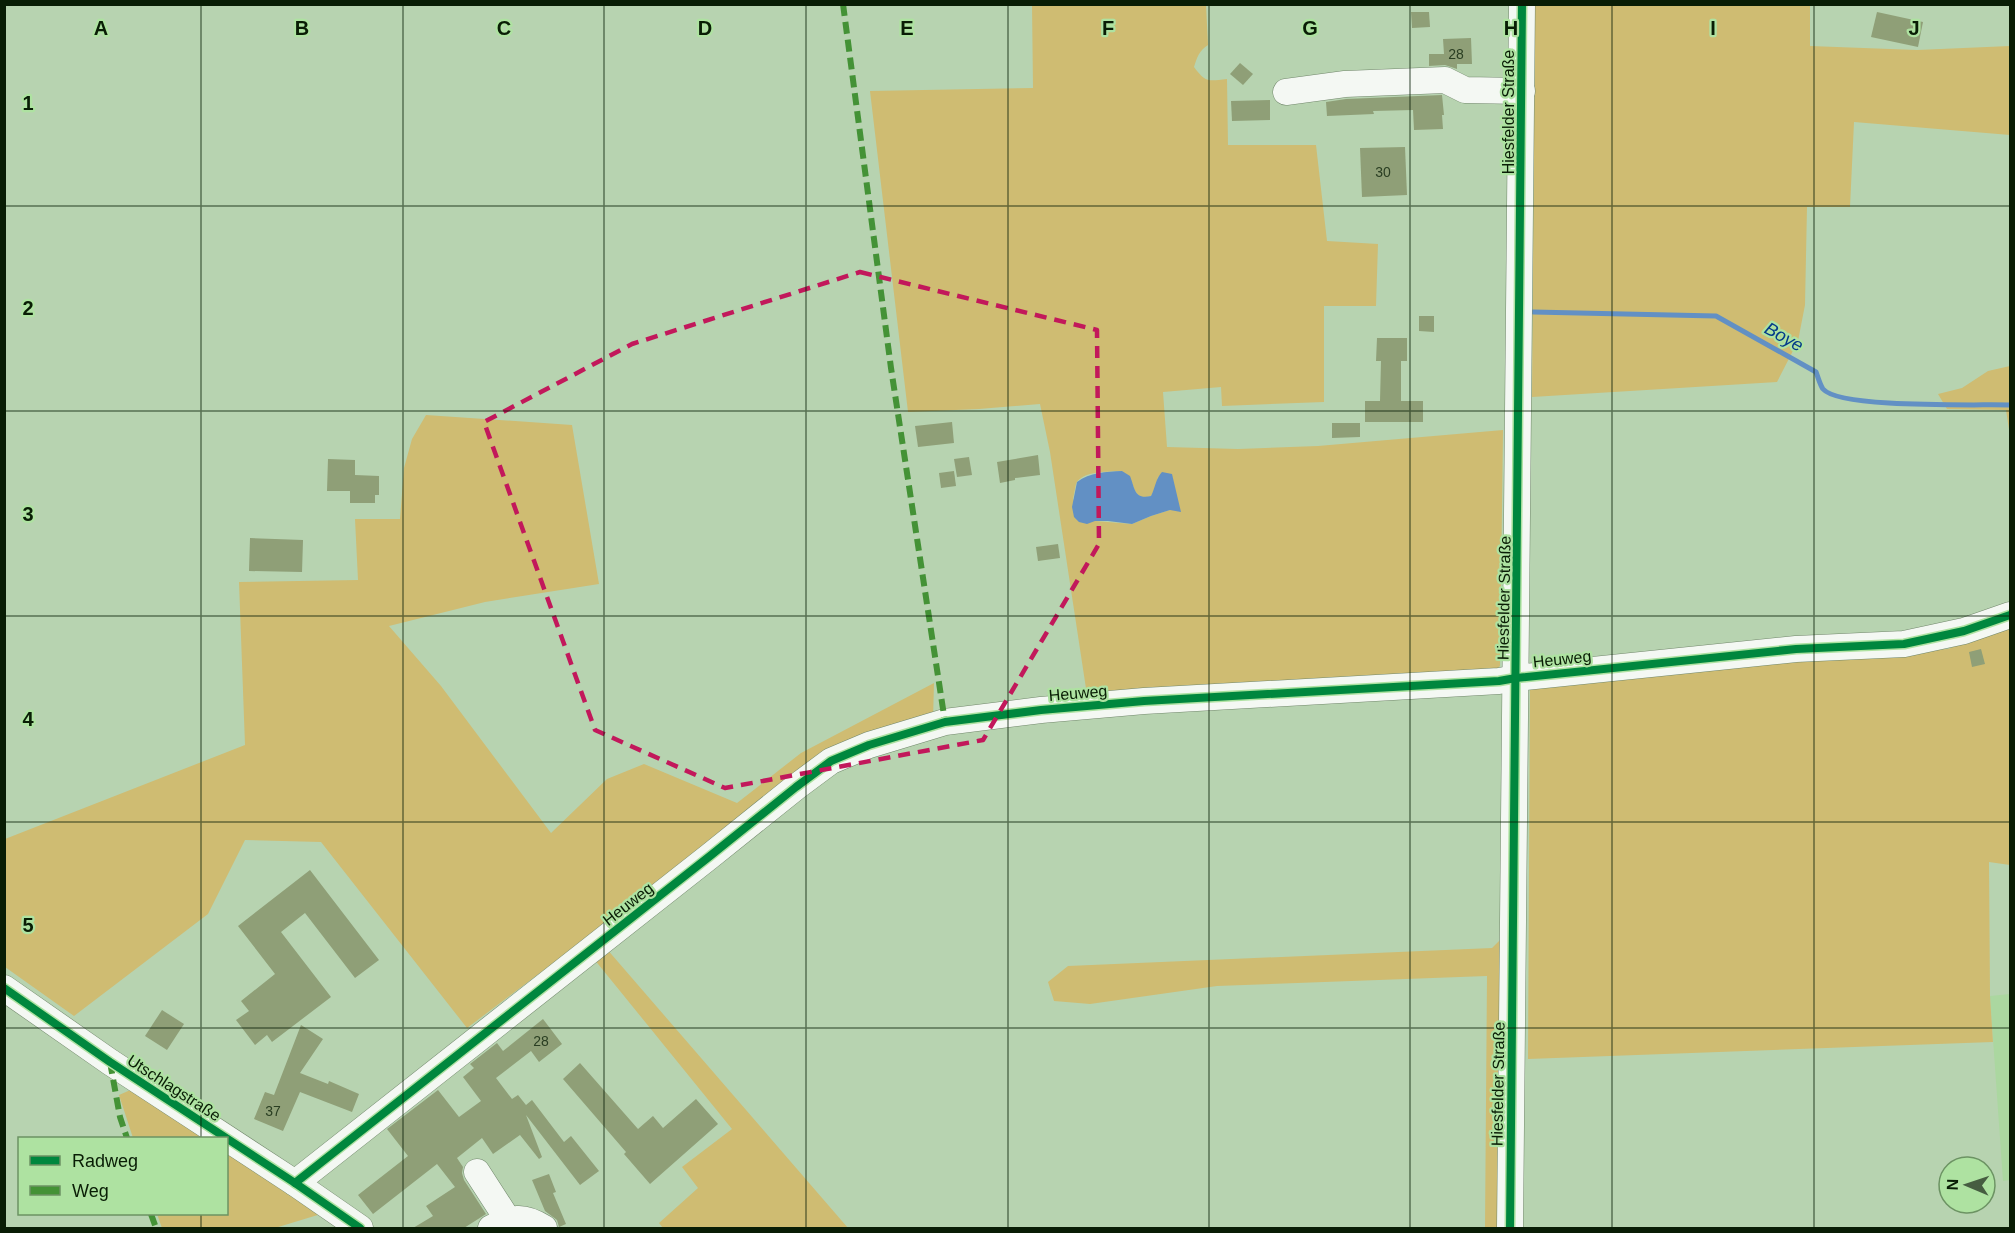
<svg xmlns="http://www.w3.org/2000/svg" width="2015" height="1233" viewBox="0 0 2015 1233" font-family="Helvetica,sans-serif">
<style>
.built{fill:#abd7a0}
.green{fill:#cfbc72;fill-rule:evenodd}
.water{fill:#6290c4}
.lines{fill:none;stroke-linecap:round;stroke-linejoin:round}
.stream{stroke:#6290c4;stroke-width:5}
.building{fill:#8f9f77}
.minor-casing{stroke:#71876b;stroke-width:27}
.minor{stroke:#f4f8f3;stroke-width:26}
.quiet{stroke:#449236;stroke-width:6;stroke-dasharray:12 6;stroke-linecap:butt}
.cycleway-casing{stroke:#aee2a1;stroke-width:11}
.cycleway{stroke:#00873e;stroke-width:8}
.marked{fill:none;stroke:#c2185b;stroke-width:4.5;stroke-dasharray:12 8;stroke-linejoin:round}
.grid{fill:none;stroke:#091d05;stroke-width:1.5;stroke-opacity:0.55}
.labels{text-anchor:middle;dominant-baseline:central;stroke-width:4.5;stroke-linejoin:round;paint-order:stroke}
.number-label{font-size:14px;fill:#2a3e22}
.street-label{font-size:16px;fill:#091d05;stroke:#aee2a1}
.water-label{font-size:18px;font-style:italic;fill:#033a89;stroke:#aee2a1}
.grid-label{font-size:20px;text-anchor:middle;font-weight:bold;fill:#091d05;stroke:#aee2a1;stroke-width:4.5;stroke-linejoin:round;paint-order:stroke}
</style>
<rect width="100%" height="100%" fill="#b7d3b0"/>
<polygon class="built" points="2010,994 2010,1180 2003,1181 1990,996"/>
<g class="green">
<path d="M1032,5H1206L1208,45C1199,51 1197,57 1194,67C1206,83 1208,81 1227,79L1228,145H1316L1327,241L1378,244L1376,306H1324V402L1222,406L1221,387L1163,392L1167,447L1238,449L1318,446L1503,430L1500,666L1496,670L1087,695L1050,452L1040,404L979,409L908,412L870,91L1033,88ZM1122,471C1125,475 1131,479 1132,483C1135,490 1135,494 1143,498L1151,496L1157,485L1158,476L1170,510L1151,516L1132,524L1095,521L1073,499C1074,494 1075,489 1076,484C1082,470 1110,472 1122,471Z"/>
<polygon points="1535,5 1810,5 1810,46 1917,50 2010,46 2010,135 1854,122 1850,207 1807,207 1805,305 1798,341 1777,382 1532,397"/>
<polygon points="2010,366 2010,436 2006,410 1947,409 1938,394 1962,388 1988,371"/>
<polygon points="426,415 572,425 599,584 485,602 389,626 441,686 551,833 607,779 644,764 737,803 801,753 934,683 933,720 747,817 467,1028 321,842 245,840 208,914 74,1016 5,967 5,839 245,745 239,582 358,580 355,519 400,519 404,468 412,439"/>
<polygon points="2010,623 2010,865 1989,862 1990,996 1993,1042 1528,1059 1530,684 1834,655 1948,649"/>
<polygon points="1506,934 1504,1228 1485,1228 1487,976 1217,986 1090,1004 1054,1001 1048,982 1068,966 1492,948"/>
<polygon points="606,948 848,1228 663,1228 659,1223 698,1188 682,1167 732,1129 594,959"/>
<polygon points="135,1088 209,1138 133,1138 119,1095"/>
<polygon points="227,1150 321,1214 275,1228 162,1228 157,1214 226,1214"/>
</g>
<path class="water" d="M1122,471L1130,476C1135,488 1134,500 1151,496C1155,488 1156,478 1162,472L1172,474L1181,512L1170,510L1151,516L1132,524L1108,521H1095L1087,524L1079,522L1074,517L1072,507L1077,482C1090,472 1106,472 1122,471Z"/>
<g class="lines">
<path class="stream" d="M1533,312L1716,316L1816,372C1818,377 1820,385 1823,389C1840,409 1980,404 2010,405"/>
</g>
<g class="building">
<polygon points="1411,12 1429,12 1430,27 1412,28"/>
<polygon points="1877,12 1923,22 1918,47 1871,37"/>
<polygon points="1471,38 1472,64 1457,64 1457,69 1445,65 1429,66 1429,54 1444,54 1443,39"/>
<polygon points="1240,63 1253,74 1243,85 1230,74"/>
<polygon points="1442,95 1444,115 1442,115 1443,129 1414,130 1413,110 1373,111 1374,114 1327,116 1326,102 1346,99"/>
<polygon points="1270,100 1270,120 1232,121 1231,101"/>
<polygon points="1405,147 1407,195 1362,197 1360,148"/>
<polygon points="1419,316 1434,316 1434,332 1419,331"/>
<polygon points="1377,338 1407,338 1407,361 1401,361 1401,401 1423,401 1423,422 1365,422 1365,401 1380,401 1381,361 1376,361"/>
<polygon points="952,422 954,443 918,447 915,426"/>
<polygon points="1332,423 1360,423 1360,437 1332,438"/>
<polygon points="1038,455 1040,475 1015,478 1015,480 1000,483 997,462"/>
<polygon points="969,457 972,475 957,477 954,459"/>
<polygon points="328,459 355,460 355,475 379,476 379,495 375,495 375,503 350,503 350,491 327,491"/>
<polygon points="954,471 956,486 941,488 939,473"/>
<polygon points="250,538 303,540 302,572 249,571"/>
<polygon points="1058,544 1060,558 1038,561 1036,547"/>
<polygon points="1981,649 1985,664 1972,667 1969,652"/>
<polygon points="310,870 379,960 355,978 305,913 281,932 331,997 272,1042 267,1035 255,1045 236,1020 249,1011 241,1001 275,974 238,926"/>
<polygon points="162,1010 184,1024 167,1050 145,1036"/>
<polygon points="543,1019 562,1044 539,1062 531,1051 496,1078 512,1099 518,1095 526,1105 532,1100 564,1142 571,1136 599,1171 580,1185 526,1115 542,1157 539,1159 520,1135 493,1154 482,1138 457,1158 463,1167 462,1173 464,1180 486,1214 464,1228 413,1228 433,1216 426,1206 455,1187 437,1164 373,1214 358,1195 408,1156 387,1129 438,1090 459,1117 481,1101 463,1077 474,1068 470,1064 497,1043 503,1051"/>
<polygon points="301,1025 323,1039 300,1073 328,1084 329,1081 359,1094 352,1112 300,1092 283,1131 254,1119 265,1092 274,1095"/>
<polygon points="580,1063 638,1129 653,1116 663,1128 696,1099 718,1124 650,1184 624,1154 626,1152 563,1079"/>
<polygon points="549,1174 556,1192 553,1193 566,1224 559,1227 557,1220 545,1211 532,1180"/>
</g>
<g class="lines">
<defs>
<g id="minor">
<polyline points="1286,92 1345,84 1445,80 1465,90 1522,91"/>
<polyline points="4,988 110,1062 295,1183 360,1228"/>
<polyline points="477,1172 508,1220"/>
<polyline points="295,1183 710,856 796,787 831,761 869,745 945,722 1041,710 1144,701 1499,681 1516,678 1796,649 1904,644 1964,631 2010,615"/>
<path d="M491,1228C513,1218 522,1214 544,1228"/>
<polyline points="1510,1228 1522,4"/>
</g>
</defs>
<use href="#minor" class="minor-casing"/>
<use href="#minor" class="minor"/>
<g class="quiet">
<polyline points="843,4 891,368 945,722"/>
<polyline points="110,1062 120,1117 127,1138"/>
<polyline points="151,1214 156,1228"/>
</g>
<defs>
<g id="cycleway">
<polyline points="4,988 110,1062 295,1183 360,1228"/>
<polyline points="295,1183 710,856 796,787 831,761 869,745 945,722 1041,710 1144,701 1499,681 1516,678 1796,649 1904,644 1964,631 2010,615"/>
<polyline points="1510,1228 1522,4"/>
</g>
</defs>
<use href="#cycleway" class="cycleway-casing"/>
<use href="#cycleway" class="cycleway"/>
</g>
<path class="marked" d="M860,272L1097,330L1099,544L983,740L725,788L595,730L484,422L632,344Z"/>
<path class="grid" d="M201,4V1138M403,4V1228M604,4V1228M806,4V1228M1008,4V1228M1209,4V1228M1410,4V1228M1612,4V1228M1814,4V1228M4,206H2010M4,411H2010M4,616H2010M4,822H2010M4,1028H2010M201,1214V1228"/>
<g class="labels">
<g class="number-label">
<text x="1456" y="54">28</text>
<text x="1383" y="172">30</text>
<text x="541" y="1041">28</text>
<text x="273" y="1111">37</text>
</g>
<g class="street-label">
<text transform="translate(1508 112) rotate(-90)">Hiesfelder Straße</text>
<text transform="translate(1504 598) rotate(-89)">Hiesfelder Straße</text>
<text transform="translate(1562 659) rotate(-6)">Heuweg</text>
<text transform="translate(1078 693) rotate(-5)">Heuweg</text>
<text transform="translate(628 904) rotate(-38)">Heuweg</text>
<text transform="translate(1498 1084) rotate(-89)">Hiesfelder Straße</text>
<text transform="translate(174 1088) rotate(33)">Utschlagstraße</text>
</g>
<g class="water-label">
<text transform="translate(1784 337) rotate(29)">Boye</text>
</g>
</g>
<g class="grid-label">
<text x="101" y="35">A</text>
<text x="302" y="35">B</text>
<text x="504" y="35">C</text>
<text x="705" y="35">D</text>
<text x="907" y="35">E</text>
<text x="1108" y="35">F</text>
<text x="1310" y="35">G</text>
<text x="1511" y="35">H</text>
<text x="1713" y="35">I</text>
<text x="1914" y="35">J</text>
<text x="28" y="110">1</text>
<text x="28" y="315">2</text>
<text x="28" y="521">3</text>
<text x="28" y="726">4</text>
<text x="28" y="932">5</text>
</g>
<rect width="2015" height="1233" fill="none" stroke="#091d05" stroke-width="12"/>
<rect x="18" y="1137" width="210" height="78" fill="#aee2a1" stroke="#6c9363" stroke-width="1.5"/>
<rect x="30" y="1156" width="30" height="9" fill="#00873e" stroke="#6c9363" stroke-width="1.5"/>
<text x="72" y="1167" font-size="18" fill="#091d05">Radweg</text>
<rect x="30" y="1186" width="30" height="9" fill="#449236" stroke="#6c9363" stroke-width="1.5"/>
<text x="72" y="1197" font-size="18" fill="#091d05">Weg</text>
<g transform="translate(1967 1185) rotate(272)"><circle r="28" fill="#aee2a1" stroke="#6c9363" stroke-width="1.5"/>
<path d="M0-4.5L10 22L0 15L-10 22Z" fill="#465d41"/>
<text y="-9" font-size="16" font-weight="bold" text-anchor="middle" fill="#091d05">N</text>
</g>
</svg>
